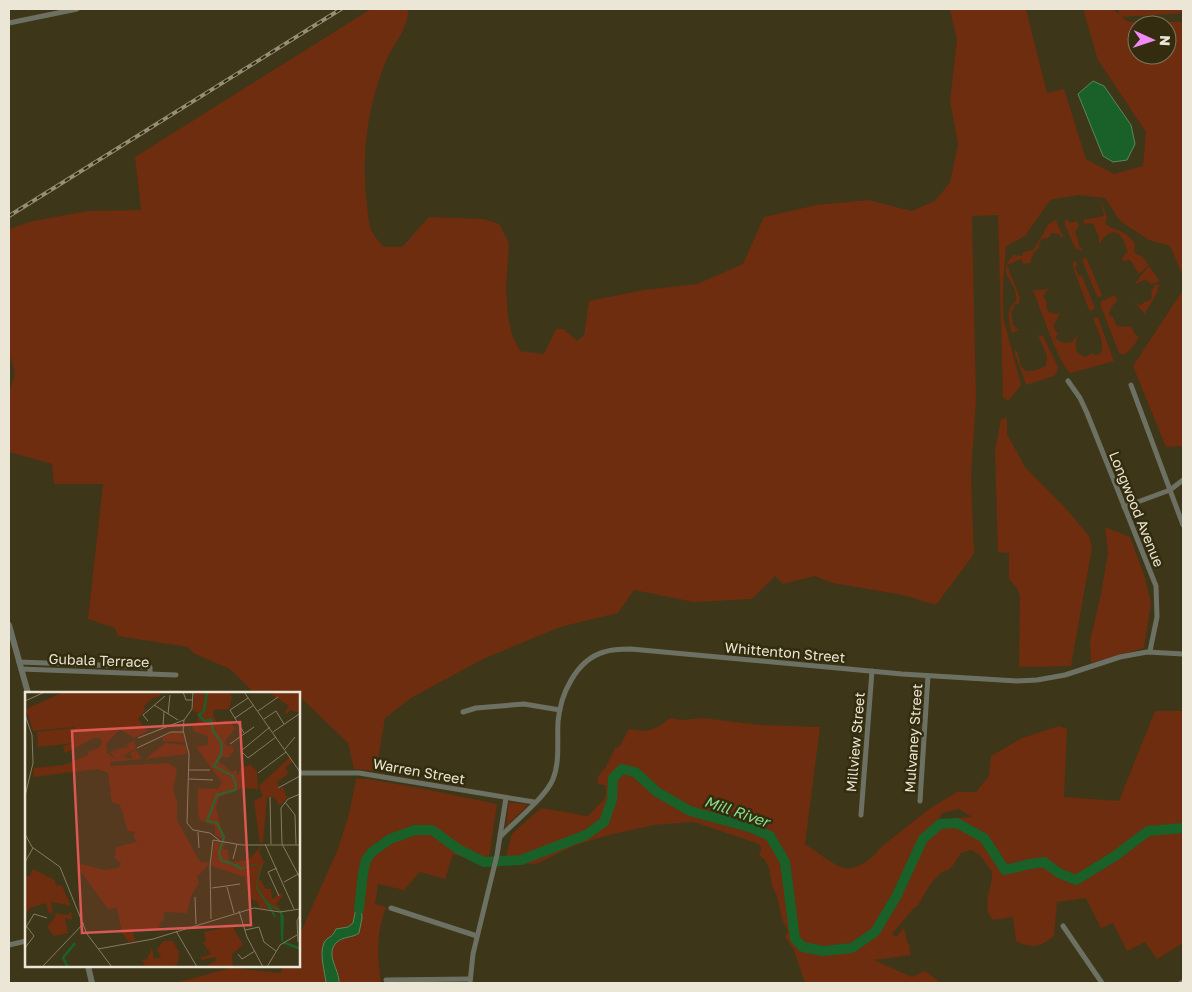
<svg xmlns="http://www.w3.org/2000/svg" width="1192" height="992" viewBox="0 0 1192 992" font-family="'Golos Text',sans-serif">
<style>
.green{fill:#6d2d0e;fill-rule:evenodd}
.water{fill:#196029;stroke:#58885d}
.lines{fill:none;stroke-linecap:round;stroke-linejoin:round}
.river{stroke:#196029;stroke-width:10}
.minor{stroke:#6d7163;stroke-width:5}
.tertiary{stroke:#6d7163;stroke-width:6}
.rail-casing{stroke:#958f78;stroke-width:4}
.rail{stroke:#332c0e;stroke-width:2;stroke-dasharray:5.5;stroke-linecap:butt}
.labels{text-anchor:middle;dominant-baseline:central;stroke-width:5;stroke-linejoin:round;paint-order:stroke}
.street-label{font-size:14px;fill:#ebe6d5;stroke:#332c0e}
.water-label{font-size:15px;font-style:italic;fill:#85e192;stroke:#332c0e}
.inset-river{fill:none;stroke:#196029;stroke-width:2.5}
.inset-road{fill:none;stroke:#837c64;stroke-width:1}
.view{fill:#db5853;fill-opacity:0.15;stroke:#db5853;stroke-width:2.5}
.inset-edge{fill:none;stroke:#ebe6d5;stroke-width:2.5}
</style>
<rect width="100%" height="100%" fill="#3e3618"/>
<g class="green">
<path d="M371,9H408C409,29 393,44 386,61C367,107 361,156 367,204C368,212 368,220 370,227C372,234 379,241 383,247H402L429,217L484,219L499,224L509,243L506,287L508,317L512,335L520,351L544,354L556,329H564L577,341L584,335L589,301L644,290L697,284L743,264L764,217L817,205L868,200L912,211L935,201L950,182L958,144L950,101L957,40L950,9H1026L1047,93L1064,89L1086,159L1114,174L1143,166L1146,132L1098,60L1083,9H1113L1119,14V9H1183V13L1122,17L1128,22H1183V276L1170,246L1149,240L1120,221L1105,198L1079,195L1050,200L1025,236L1006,246L1003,285V317L1021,385L1008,401L1003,397L998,215L972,216L976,400L971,476L974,554L936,605L903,595L832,583L815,576L783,584L775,576L752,599L694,602L634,590L618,613L560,627L483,659L411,698L385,718L376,771L354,769L348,743L299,696V693L293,690L285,693H254L230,669L193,653L188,647L118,636L115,628L88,619L103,484H54L52,464L9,452V393L15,373L9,353V229L33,221L88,211L141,210L135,157ZM1137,25H1167V55H1137Z"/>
<path d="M1101,200L1107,218L1105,224C1116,231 1128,231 1135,244L1134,252L1138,255L1142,256L1149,265L1139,274L1130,260L1124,261L1122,259L1126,252L1128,254C1126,245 1121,227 1108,234C1104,236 1102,241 1099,244V237L1093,224L1088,223L1085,225L1083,220L1104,216Z"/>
<polygon points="1067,219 1070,223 1078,221 1079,226 1075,232 1078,239 1079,246 1083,250 1088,248 1081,251 1078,248 1076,250 1065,225 1065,221"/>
<path d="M1056,220L1063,237L1061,238L1059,234L1052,233L1048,238L1042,239L1039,244V248L1034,252L1030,263L1023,264L1021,259L1007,265L1020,298L1019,303L1014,305V308L1011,311L1013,325L1017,329H1020L1012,333C1009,322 1005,309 1016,301C1019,281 994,276 1013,255L1022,256L1023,252L1033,250L1042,236L1048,224Z"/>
<polygon points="1086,257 1102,295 1100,297 1098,297 1096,294 1082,260"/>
<polygon points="1075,261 1078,265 1075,267 1079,276 1082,276 1095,308 1092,311 1089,310 1073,267 1073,263"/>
<polygon points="1149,266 1159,280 1156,283 1150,284 1146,279 1136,284 1135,283"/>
<polygon points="1159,284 1157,293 1145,314 1133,301 1139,305 1143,304 1144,302 1150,300 1152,297 1151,290 1154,288 1154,285"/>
<path d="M1049,288L1043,296L1047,302L1046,307L1050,313L1060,314L1053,326L1058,334L1056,336L1057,340L1065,343L1072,342L1078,334C1075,345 1073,353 1085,357L1093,353L1096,355L1100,354C1106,345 1097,328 1093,319L1096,317L1098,318L1114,361L1071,373C1060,368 1039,304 1033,290H1043Z"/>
<polygon points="1183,290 1183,446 1166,447 1133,366"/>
<polygon points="1115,295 1117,301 1113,305 1109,313 1110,316 1113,317 1117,326 1124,327 1130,326 1134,330 1133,332 1139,337 1133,347 1124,355 1119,353 1100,304 1102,301"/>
<polygon points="1038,335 1043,336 1058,367 1057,372 1054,376 1026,385 1014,351 1017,351 1021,366 1026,371 1033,371 1046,366 1047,356"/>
<polygon points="1007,418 1007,434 1025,467 1069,512 1089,536 1092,548 1071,666 1019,667 1020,596 1017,588 1009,579 1009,553 998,552 995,451 1001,419"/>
<polygon points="1105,527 1130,537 1144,575 1151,603 1144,648 1091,663 1090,641 1101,594 1108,553"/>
<path d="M1155,711H1183V943L1157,959L1145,942L1127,951L1113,923L1101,928L1086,898L1057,902L1054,936C1040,947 1032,949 1016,941L1013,917L993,920C980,907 993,888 992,872L979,854L971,850L961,853L954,864L948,870L942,872L931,883L918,905L913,909L892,934L896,937L904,928L908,944L911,945L909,947L911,955L874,960L912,977L925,971L941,983H805L794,950L785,937L788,931L782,919L777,896L772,886L769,868L765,860L759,855L761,849L759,844L694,822L654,825L609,835L576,845L536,864L504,863L512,834L541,808L586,816L589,815L604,799L606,794V786L597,783L599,775L606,767L615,748L619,747L629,729L647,731L660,726L670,718L682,720L703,718L760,725L820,727L805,844C814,850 834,865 843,868C856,871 873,859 880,848L929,809L957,792H976L989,776L991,756L1022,738L1059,726L1067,729L1064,797L1119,801ZM959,809L972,817L953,818L930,829L943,813Z"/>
<path d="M356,779H368L424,789L497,804L488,865L453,854L445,879L420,872L404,890L378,884L375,904L386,907C376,936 377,953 381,983H175L231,968L280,973L284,966H299V936L338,849L349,814Z"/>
<polygon points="509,802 528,805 506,826"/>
</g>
<g class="water">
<polygon points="1093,81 1104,86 1131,125 1135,144 1127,160 1113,162 1103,156 1078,94"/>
<path d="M360,889L362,918L359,933C353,938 344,936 337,942C324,954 340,970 339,983H326C325,972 319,954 324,943C327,936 332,939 336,929L348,927L353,923Z"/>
</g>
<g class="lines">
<polyline class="river" points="359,909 363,873 366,860 372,852 390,839 415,830 432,830 458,849 484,862 521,860 586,835 604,822 612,800 613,778 622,769 635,772 657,792 690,811 749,827 770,836 785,862 795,939 803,947 823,951 852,948 875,932 896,897 923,839 940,824 957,823 984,838 1005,870 1030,864 1044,862 1059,873 1076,880 1115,856 1148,831 1183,828"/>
<g class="minor">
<polyline points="9,23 77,9"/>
<polyline points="1068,381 1080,398 1087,413 1156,586 1157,617 1150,651"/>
<polyline points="1131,385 1183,525"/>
<polyline points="1124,507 1170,490 1183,480"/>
<polyline points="19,662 150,667 150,674"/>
<polyline points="21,669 176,675"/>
<polyline points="463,712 476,708 524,704 560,710"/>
<polyline points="299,773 359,773 534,802"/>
<polyline points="920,801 928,676"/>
<polyline points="861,815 872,671"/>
<path d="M501,836C515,821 546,797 553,779C560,762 557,740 558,722C560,695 576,660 604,652C613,649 622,649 631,649L902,674L1017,681L1037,680L1065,675L1120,657L1147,652L1183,654"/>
<polyline points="391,908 477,936"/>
<polyline points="1063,926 1102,983"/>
<polyline points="9,945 26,941"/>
<polyline points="386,980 470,979"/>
<polyline points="470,983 473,954 497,855 506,798"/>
<polyline points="1181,983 1183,982"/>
</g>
<g class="tertiary">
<polyline points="9,625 28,693"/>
<polyline points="88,966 92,983"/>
</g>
<defs>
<polyline id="rail" points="9,216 341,9"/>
</defs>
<use href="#rail" class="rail-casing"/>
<use href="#rail" class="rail"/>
</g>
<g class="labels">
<g class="street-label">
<text transform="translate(1137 509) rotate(68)">Longwood Avenue</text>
<text transform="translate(785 652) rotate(5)">Whittenton Street</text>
<text transform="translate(99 660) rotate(2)">Gubala Terrace</text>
<text transform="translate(913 738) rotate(-86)">Mulvaney Street</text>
<text transform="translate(855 742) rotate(-85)">Millview Street</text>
<text transform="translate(419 771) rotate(10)">Warren Street</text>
</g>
<g class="water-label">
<text transform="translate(737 811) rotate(19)">Mill River</text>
</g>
</g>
<g transform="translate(25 692)">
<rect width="275" height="275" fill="#3e3618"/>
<path d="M39,0H133L136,4L128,6L119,14L120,19L113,27L123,39L109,46L95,37L81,52L82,61L92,68L85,60L88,59L91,64L89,58L104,55L101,52L109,49L111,57L92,66L103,62L99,65L105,66L95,68L108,66L105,61L111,58L116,67L85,70L86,74L143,71L152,77L148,98L152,108V128L172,165L176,170L185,171L172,185L174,191L166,204L162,221L139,220V228L136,229L133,239L120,236L108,239L110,249L104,250L97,241L92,216L83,217L52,174L56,172L79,178L93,176L96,171L90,167L91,155L112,150L108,144L110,140L103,139L95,113L87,110L83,81L73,77L8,85L9,76L39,73L63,63V60L75,55L77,50L75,46H69L40,61L38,54L49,51L13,55L12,40L49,36L51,49L49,35L8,39L1,17ZM203,0L207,5L204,17L189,18L188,23L192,30L203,28L210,36L200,49L201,54H207L209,58L204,65H197L193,69L207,80L211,78L213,84L217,72L221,75L225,72L232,79L233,97L217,96L194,105L191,116L199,148L190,142V134L175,128L173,121V96L193,97L197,90L171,55L183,53V44L168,39L167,32L174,29L172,20L168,19L169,2ZM243,0H275V21L265,18L261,23L260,19L264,14ZM149,40L157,41L160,50L137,49L138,45ZM141,51L161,53L162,62L120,67ZM265,65L268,69L260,76L264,81L252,90L254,97L258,95L262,106L255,114L249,105H242L238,150L235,151L229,109L238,104L234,94ZM189,150L200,151L198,157L203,158L204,169L207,170L223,168L237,153L234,160L239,170L234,186L241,197H246L247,207L256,201L258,204L251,212L257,219L235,216L233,210L224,206L220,185L186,174ZM8,177L30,188L31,193L37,194L46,214L26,210L28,221H24L21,211L14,213L5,216L0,223V184H5ZM46,219L47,228L40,226L43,241L29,244L22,235L31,224L29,221L43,223ZM212,232L208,235L218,253L207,262L208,275H180L192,268L190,265L177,268L176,265L186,262L178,251L181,248L179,240ZM138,249H148L154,260L153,271L147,275H121L117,268L122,267L127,256L129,267L136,265L132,258Z" fill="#6d2d0e"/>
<path d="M205,172H213L216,176L228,172L236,174L232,195L242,210L257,219L259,225L258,249L275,255V258L259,252L256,248L255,220L245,213L251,225L250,226L231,196L235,174L227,173L216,178Z" fill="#196029"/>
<path class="inset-river" d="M182,0L179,19L174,23L179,29L186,28L188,39L197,51L196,63L189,74L208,84L211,93L210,98L192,103L182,129L192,131L199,145L194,161L196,168L208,172M43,275L38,266L50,251"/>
<path class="inset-road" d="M158,0L161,8H168M168,0L167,17L159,28L158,38L164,62L162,131L168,138L185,141L195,149M219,0L275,80M0,9L20,0M129,13L153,28M233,19L253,5M143,22L145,3M0,23L7,43L8,71L0,104M210,26L229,13M239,27L251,19L259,32M123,29L118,23L140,4M138,35L139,19M245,35L216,59L223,66L251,45M248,40L274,22M219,41L205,18L223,6M113,46L159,28M205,52L229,35M112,56L146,40H158M260,57L270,45M164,78H185M233,81L261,60M164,87L188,88M253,96L275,84M275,102L263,107L256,116L257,152L275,186M245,105L246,152M260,110L270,123L271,153M173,140L174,156M0,142L7,155L35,175L62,242L87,275M188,148L217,153H275M240,152L269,217M208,167L212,152M0,170L8,156M252,176L243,180L254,204M259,190L275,181M202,195L209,221M187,196L215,192M170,205L171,232M214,219L222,245L238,275M186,227L185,174L188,148M0,237L9,222L22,226M220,238L234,235L239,250L251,259M151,239L172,275M273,250L272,229L275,223M0,256L9,244L2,235M73,257L128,247L229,216L255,220L275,217M213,262L217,267L230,259M17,275L59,231M242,275L255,253L272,243"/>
<path class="view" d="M215,30L226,233L57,241L47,39Z"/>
<rect width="275" height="275" class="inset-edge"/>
</g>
<rect width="1192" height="992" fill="none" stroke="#ebe6d5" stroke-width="20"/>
<g transform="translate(1152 40) rotate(93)"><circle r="24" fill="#332c0e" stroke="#7d765e"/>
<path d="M0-4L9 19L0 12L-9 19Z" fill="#f08bf5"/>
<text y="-8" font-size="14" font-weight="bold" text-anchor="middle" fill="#ebe6d5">N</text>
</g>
</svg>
